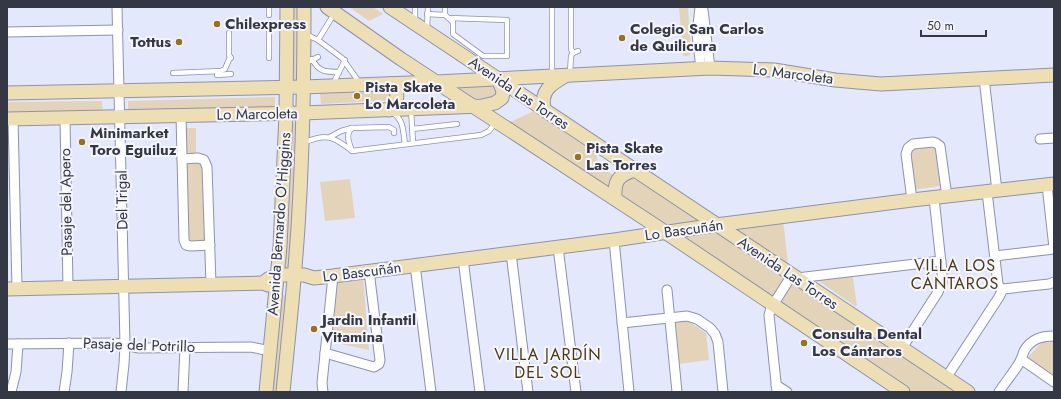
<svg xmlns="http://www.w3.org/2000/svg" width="1061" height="399" viewBox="0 0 1061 399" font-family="Jost,sans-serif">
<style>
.green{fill:#e3d4b9}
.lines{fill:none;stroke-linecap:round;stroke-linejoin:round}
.lane-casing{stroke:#8c92b0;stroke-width:6}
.street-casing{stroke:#8c92b0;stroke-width:11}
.secondary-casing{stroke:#8c92b0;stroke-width:15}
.lane{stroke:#fff;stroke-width:4.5}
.street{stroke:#fff;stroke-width:9}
.secondary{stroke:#eedeb4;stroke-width:13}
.poi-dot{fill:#98711c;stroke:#f5f6fd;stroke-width:1.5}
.labels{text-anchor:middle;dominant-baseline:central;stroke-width:4;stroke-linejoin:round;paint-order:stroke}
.poi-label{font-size:15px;font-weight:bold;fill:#343744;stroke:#f5f6fd;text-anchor:start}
.street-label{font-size:15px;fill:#343744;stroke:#f5f6fd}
.neighbourhood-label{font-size:16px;letter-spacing:1px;fill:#4c3912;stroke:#f5f6fd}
</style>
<rect width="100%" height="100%" fill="#e4e8fc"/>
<g class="green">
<polygon points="292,7 299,7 298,80 295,81 294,80 294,24"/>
<polygon points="349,7 373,7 383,14 369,21"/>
<polygon points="679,7 688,7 691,52 689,56 683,56"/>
<polygon points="495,85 501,90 492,98 469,99 454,87"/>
<polygon points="391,90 391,100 321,104 320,94"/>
<polygon points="275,97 275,107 128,110 128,101"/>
<polygon points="102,101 103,111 7,112 7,102"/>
<polygon points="536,110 595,150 599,166 615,176 610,189 508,123"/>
<polygon points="298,122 292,271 284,273 290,123"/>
<polygon points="183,128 196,128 196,155 204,155 206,243 186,243"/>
<polygon points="933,145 936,149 940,186 914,190 909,153 914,147"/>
<polygon points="630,174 956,392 911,392 618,196 617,185"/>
<polygon points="350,179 355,218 325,221 320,182"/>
<polygon points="783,219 788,264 738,231 739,227"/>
<polygon points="363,275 369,350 332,342 336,281"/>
<polygon points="851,275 853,278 857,306 855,306 817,280"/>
<polygon points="282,295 289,296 280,392 272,392"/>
<polygon points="688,321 706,333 709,360 679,364 674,323"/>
<polygon points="1042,342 1054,342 1054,377 1027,358"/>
</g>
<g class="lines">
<defs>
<g id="lane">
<polyline points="269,7 269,15"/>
<polyline points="571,7 571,49 573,53"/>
<polyline points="427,14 445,15 453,22 453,34 483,56 507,56 507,20 449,18"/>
<polyline points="445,15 445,7"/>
<polyline points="415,21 415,7"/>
<polyline points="427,28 428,7"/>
<polyline points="229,33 229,55 231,58"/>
<polyline points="305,34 318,40 342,58 359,82"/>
<polyline points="318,40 334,14"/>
<polyline points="269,58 269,32"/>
<path d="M312,59C319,72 325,72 339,72"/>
<polyline points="310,61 318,57"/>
<polyline points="173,73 221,71 225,69 230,57"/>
<polyline points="570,73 571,56 573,53 578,51"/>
<polyline points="552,74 552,7"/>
<polyline points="217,75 231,74"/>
<polyline points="333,84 345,60"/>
<polyline points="411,109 413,143"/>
<path d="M393,113C404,120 403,132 405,144"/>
<polyline points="412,129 457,124"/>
<polyline points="330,137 341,131 352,128 389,127 394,130 394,133"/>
<path d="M303,143C326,133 333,136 352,151L481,135L489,131L496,122"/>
<path d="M352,151C349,143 345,134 352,128"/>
</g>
<g id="street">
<polyline points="117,7 125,345 124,364 121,392"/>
<polyline points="700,7 697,34 701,69"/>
<polyline points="703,10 710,68"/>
<polyline points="7,32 118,30"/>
<polyline points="984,78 997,191"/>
<polyline points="181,115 184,240 186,245 191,246 210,245"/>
<polyline points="13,118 17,288"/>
<polyline points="65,118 68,287"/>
<polyline points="1040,139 1054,138"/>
<polyline points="182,159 198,158 204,160 207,167 211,284"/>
<polyline points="1047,185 1054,248"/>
<polyline points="987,192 998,284 1000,288 1003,289"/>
<polyline points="912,200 906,154 908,148 913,144 933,142 936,143 940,146 947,197"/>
<polyline points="614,240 629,392"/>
<polyline points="558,247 576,392"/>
<polyline points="511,253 528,392"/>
<polyline points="995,256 1054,249"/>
<polyline points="463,259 480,392"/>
<polyline points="415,265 431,392"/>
<polyline points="797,278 941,261"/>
<polyline points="1003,289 1049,284 1054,282"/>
<polyline points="667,290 677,392"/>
<polyline points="622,323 687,316 697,319 710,328 715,334 718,342 723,392"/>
<polyline points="7,344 115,343 139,348 251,347 270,351"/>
<polyline points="902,348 938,292 942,283 942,272 934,198"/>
<polyline points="325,353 374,367 379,364 380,360 369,271"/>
<polyline points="1021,359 1054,382"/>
<polyline points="946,378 999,297 1003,289"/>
<polyline points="776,385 787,392"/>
<polyline points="11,392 16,372 18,344"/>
<polyline points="64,392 67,372 69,343"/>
<polyline points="183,392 185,348"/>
<polyline points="323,392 322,383 333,276"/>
<polyline points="777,392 769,315 771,308 792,275"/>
<path d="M999,392C1006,381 1015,371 1021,360C1022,357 1023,354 1024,351C1031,339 1041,336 1054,336"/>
</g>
<g id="secondary">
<polyline points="327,7 401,59 656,226 903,392"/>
<polyline points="390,7 968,392"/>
<polyline points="7,93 303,87 436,82 710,68 774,70 835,80 881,84 1054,75"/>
<path d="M544,109C540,91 551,84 565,76"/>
<path d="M389,110C398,101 401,92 389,84"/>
<polyline points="7,119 302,113 482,106 495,103 502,98 503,91 498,79"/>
<path d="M615,199C614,182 617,175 635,170"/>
<polyline points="263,283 268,279 278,275 304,275 314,278 333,276 614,240 716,225 912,200 1054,184"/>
<polyline points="7,289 263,283 268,285 271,285"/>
<polyline points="266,392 280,247 286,114 287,7"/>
<path d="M283,392C289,332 296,271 299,210C303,143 304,75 304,7"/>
</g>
</defs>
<use href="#lane" class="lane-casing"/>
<use href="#street" class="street-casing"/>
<use href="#secondary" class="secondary-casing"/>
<use href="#lane" class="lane"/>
<use href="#street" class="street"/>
<use href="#secondary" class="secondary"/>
</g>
<g class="poi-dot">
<circle cx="217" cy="24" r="4"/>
<circle cx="622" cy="38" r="4"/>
<circle cx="179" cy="42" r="4"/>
<circle cx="357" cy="96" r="4"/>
<circle cx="82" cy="142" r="4"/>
<circle cx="578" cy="157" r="4"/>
<circle cx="314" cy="329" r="4"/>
<circle cx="804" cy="343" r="4"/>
</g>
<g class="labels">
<g class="poi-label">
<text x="225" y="24">Chilexpress</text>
<text x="630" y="29">Colegio San Carlos<tspan x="630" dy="17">de Quilicura</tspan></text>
<text x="171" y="42" text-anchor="end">Tottus</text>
<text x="365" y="87">Pista Skate<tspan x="365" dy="17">Lo Marcoleta</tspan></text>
<text x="90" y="133">Minimarket<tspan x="90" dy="17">Toro Eguiluz</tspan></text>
<text x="586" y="148">Pista Skate<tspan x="586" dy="17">Las Torres</tspan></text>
<text x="322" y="320">Jardin Infantil<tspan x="322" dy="17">Vitamina</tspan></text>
<text x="812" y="334">Consulta Dental<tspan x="812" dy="17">Los Cántaros</tspan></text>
</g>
<g class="street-label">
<text transform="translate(793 74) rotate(7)">Lo Marcoleta</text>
<text transform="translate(519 93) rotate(34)">Avenida Las Torres</text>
<text transform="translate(257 114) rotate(-1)">Lo Marcoleta</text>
<text transform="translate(122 200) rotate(-91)">Del Trigal</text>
<text transform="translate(66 202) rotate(-91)">Pasaje del Apero</text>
<text transform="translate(279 224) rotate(-86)">Avenida Bernardo O'Higgins</text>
<text transform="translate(684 230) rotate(-8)">Lo Bascuñán</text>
<text transform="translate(362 272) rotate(-7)">Lo Bascuñán</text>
<text transform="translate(788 273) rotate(34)">Avenida Las Torres</text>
<text transform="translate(139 345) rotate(2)">Pasaje del Potrillo</text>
</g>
<g class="neighbourhood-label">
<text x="955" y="265">VILLA LOS<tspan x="955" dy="18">CÁNTAROS</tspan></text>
<text x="548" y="354">VILLA JARDÍN<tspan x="548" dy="18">DEL SOL</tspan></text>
</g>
</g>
<rect width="1061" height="399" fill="none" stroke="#343744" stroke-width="16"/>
<path d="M921 30v6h65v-6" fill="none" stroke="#343744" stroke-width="2"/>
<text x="927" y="30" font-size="12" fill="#343744" stroke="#f5f6fd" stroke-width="3" paint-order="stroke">50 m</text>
</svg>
